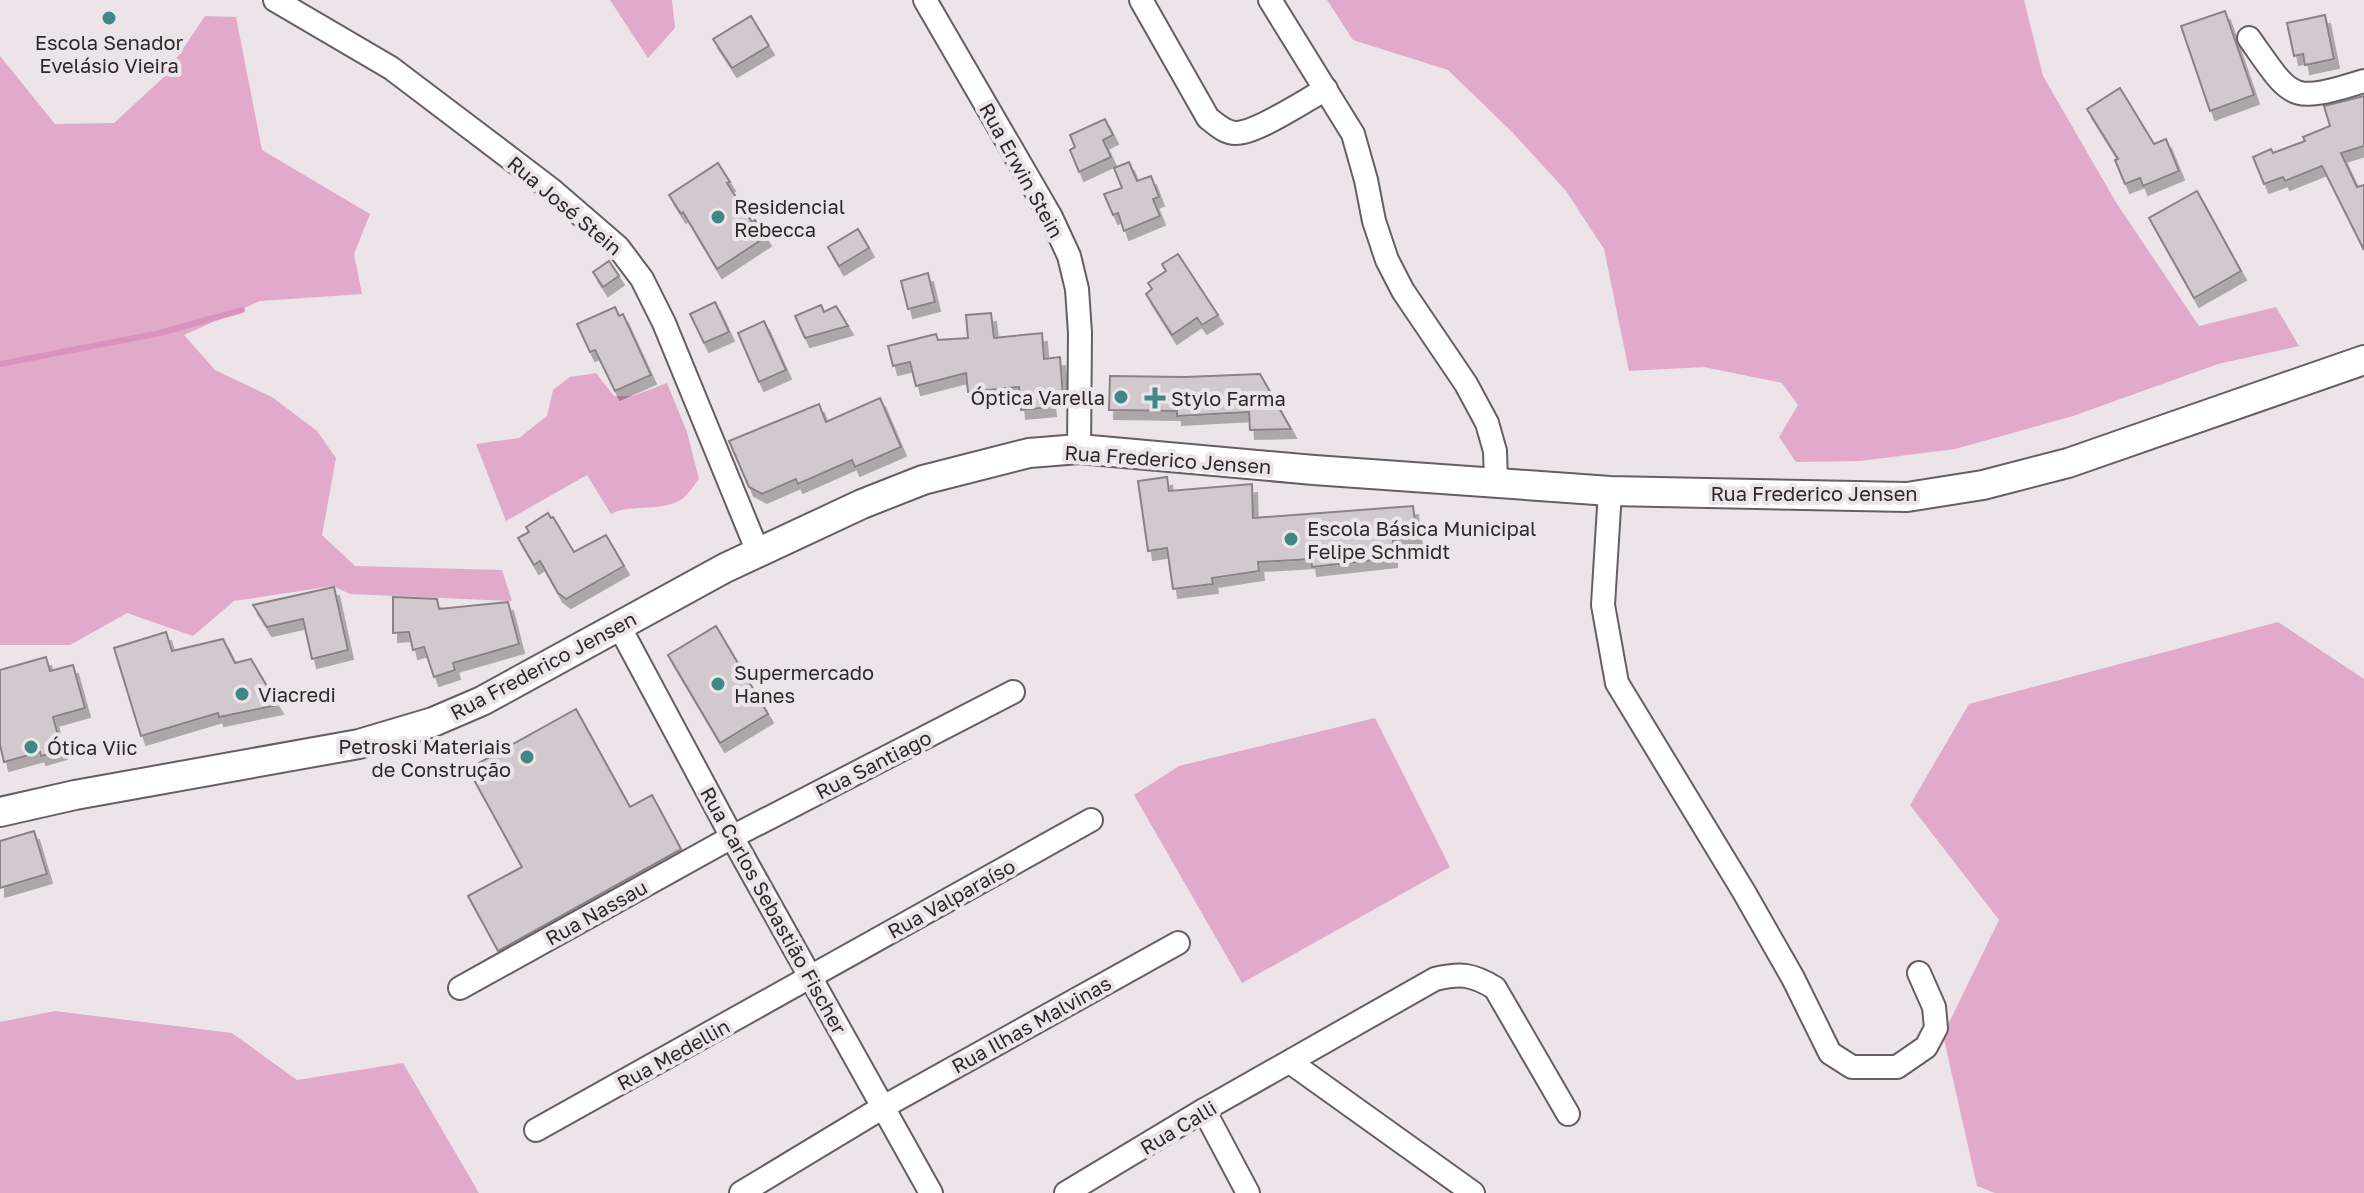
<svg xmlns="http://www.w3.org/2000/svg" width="2364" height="1193" viewBox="0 0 2364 1193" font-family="'Golos Text',sans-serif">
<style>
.green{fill:#e1aaca}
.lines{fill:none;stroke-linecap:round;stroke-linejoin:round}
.stream{stroke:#dc92be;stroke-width:6}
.building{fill:#d1c9cd;stroke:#8a8287;stroke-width:2;filter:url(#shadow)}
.minor-casing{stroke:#665e62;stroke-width:26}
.major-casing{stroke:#665e62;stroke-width:32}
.minor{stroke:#fff;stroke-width:22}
.major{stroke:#fff;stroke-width:28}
.poi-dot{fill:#408886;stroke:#ece4e8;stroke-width:3}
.labels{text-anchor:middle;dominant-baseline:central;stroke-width:8;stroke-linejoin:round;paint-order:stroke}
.poi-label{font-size:20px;fill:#2d2a2c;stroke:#ece4e8;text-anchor:start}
.street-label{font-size:20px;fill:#2d2a2c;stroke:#ece4e8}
</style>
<defs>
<filter id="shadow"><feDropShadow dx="5" dy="9" stdDeviation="0" flood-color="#0004"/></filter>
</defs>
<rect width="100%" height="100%" fill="#ece4e8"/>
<g class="green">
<polygon points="610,0 672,0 675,28 648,58"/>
<polygon points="1327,0 2024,0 2043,76 2117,204 2199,326 2276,307 2299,346 2218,364 2073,416 1955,449 1860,461 1796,462 1779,437 1798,405 1782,383 1704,367 1629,371 1604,249 1566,191 1512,132 1448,70 1353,40"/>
<polygon points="205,16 236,17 262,150 370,214 354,254 362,294 260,301 184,335 215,370 272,397 317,431 336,458 322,535 355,566 502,570 512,601 350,594 333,586 234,601 193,636 127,613 70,645 0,645 0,56 55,124 114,123 164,77"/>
<path d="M596,373L614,396H633L667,383L687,432L699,479C694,485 688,495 682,499C660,513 632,503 611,514L587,475L506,521L476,444L519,438L547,416L553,390L570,377Z"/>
<polygon points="2278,622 2364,679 2364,1193 1995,1193 1977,1186 1943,1035 1999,920 1910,805 1969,704"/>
<polygon points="1375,718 1450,867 1242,983 1134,795 1179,766"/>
<polygon points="55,1011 232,1033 297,1080 403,1063 479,1193 0,1193 0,1022"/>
</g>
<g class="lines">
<polyline class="stream" points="0,364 160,333 242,310"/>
</g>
<g class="building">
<polygon points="2225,11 2254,95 2210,111 2181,26"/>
<polygon points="2325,15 2334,59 2305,65 2303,54 2294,56 2287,23"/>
<polygon points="751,16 769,46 732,68 713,39"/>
<polygon points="2120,88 2154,144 2166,139 2179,171 2143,186 2140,178 2125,184 2115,160 2118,159 2087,109"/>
<polygon points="2364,96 2364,146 2341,153 2357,187 2364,185 2364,250 2322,166 2285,181 2283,177 2264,184 2253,157 2271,149 2273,153 2305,141 2303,137 2330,126 2324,106"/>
<polygon points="1105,119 1113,135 1103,140 1111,157 1079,172 1070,150 1075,147 1070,135"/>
<polygon points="1129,162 1137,181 1151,176 1159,197 1153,199 1160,216 1124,231 1118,213 1113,215 1104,194 1122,188 1114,168"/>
<polygon points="718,163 730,182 727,183 752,222 755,220 766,237 717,269 683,212 681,214 669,195"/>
<polygon points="2197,191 2241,271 2194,298 2149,218"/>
<polygon points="858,229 869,248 839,266 828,247"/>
<polygon points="1178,254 1218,315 1202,325 1197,318 1172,335 1146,294 1152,289 1148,283 1166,271 1162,264"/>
<polygon points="609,261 619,276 603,287 593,272"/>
<polygon points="928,273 935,302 908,309 901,281"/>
<polygon points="715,302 729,332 704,343 690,314"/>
<polygon points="821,305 824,312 836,306 848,326 805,338 795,316"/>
<polygon points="615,307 619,316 623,314 651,375 615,391 595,350 590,352 577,324"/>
<polygon points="991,313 994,338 1042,333 1044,359 1060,357 1063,396 1050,397 1051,407 1021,410 1019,387 968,392 966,373 916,386 910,362 893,366 888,346 936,334 938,340 968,338 966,315"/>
<polygon points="764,321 786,370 759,382 738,333"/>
<polygon points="1260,374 1291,429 1250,430 1249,412 1177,416 1177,411 1109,410 1110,376 1185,377"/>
<polygon points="880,398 901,447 855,467 852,460 798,484 796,479 762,494 749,487 729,441 819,404 826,422"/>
<polygon points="1167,477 1169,491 1252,484 1253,518 1413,506 1417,537 1393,540 1392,558 1312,567 1311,559 1258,562 1259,571 1212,578 1213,584 1173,589 1167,548 1148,551 1138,481"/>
<polygon points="548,513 551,518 553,517 574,552 606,535 624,566 566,599 558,593 540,561 534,565 518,538 529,532 526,527"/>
<polygon points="334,587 348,650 312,659 303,619 267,627 253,605"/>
<polygon points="393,597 437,599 439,609 508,602 519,644 453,663 455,670 434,677 424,647 413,650 409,632 393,633"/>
<polygon points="716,626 768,714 720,743 668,655"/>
<polygon points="166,632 172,651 223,639 235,663 251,659 278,705 219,717 218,713 141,736 114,648"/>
<polygon points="46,657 50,671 73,665 85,708 53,717 62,750 41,756 40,752 4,762 0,745 0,670"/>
<polygon points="576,709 630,807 652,795 681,849 498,951 468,896 522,867 468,769"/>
<polygon points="34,831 47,874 0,888 0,841"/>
</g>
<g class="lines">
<defs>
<g id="minor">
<polyline points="275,0 391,68 552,190 618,247 642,279 664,323 758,552"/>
<polyline points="925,0 1051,217 1069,256 1077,289 1080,333 1079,449"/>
<path d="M1141,0L1208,118C1217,125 1225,133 1236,133C1257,133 1306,100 1326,89"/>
<polyline points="1270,0 1353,134 1366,180 1374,221 1387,260 1403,291 1466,384 1487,423 1495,451 1496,483"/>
<path d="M2249,38C2293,100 2289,104 2364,81"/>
<polyline points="1610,491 1603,605 1617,683 1744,892 1793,978 1830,1053 1852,1067 1897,1067 1926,1047 1936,1028 1934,1007 1919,973"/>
<polyline points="619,626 732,837 931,1193"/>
<polyline points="460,988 732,837 1013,692"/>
<polyline points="1290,1062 1473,1193"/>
<polyline points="1204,1110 1248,1193"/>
<polyline points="536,1130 1091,820"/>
<polyline points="741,1193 885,1106 1178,943"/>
<path d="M1066,1193L1204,1110L1435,979C1461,973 1472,974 1495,988L1568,1114"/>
</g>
<polyline id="major" points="0,812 75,795 359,744 433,722 482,701 725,568 862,504 923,480 1029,453 1079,449 1314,470 1610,491 1907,497 1983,485 2068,463 2364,360"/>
</defs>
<use href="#minor" class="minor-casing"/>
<use href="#major" class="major-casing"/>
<use href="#minor" class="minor"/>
<use href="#major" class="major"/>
</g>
<g class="poi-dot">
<circle cx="109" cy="18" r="8"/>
<circle cx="718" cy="217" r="8"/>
<circle cx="1121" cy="397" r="8"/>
<path d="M1151 386h8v8h8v8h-8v8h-8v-8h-8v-8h8z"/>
<circle cx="1291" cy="539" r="8"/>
<circle cx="718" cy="684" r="8"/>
<circle cx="242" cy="694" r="8"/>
<circle cx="31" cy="747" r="8"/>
<circle cx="527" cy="757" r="8"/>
</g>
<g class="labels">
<g class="poi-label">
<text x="109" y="42" text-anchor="middle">Escola Senador<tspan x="109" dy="23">Evelásio Vieira</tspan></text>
<text x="734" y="206">Residencial<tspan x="734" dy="23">Rebecca</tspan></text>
<text x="1105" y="397" text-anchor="end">Óptica Varella</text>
<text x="1171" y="398">Stylo Farma</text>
<text x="1307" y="528">Escola Básica Municipal<tspan x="1307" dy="23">Felipe Schmidt</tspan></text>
<text x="734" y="672">Supermercado<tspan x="734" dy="23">Hanes</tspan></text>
<text x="258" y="694">Viacredi</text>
<text x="511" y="746" text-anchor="end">Petroski Materiais<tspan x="511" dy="23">de Construção</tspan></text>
<text x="47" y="747">Ótica Viic</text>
</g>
<g class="street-label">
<text transform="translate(1022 170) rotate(61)">Rua Erwin Stein</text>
<text transform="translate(565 205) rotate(40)">Rua José Stein</text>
<text transform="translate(1168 459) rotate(4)">Rua Frederico Jensen</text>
<text x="1814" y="493">Rua Frederico Jensen</text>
<text transform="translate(543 665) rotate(-28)">Rua Frederico Jensen</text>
<text transform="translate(873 764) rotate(-27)">Rua Santiago</text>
<text transform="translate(951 898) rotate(-29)">Rua Valparaíso</text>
<text transform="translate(774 910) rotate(61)">Rua Carlos Sebastião Fischer</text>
<text transform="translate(596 912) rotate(-29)">Rua Nassau</text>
<text transform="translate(1031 1024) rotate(-29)">Rua Ilhas Malvinas</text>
<text transform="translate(673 1054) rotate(-29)">Rua Medellin</text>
<text transform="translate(1178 1127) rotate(-31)">Rua Calli</text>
</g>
</g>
</svg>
